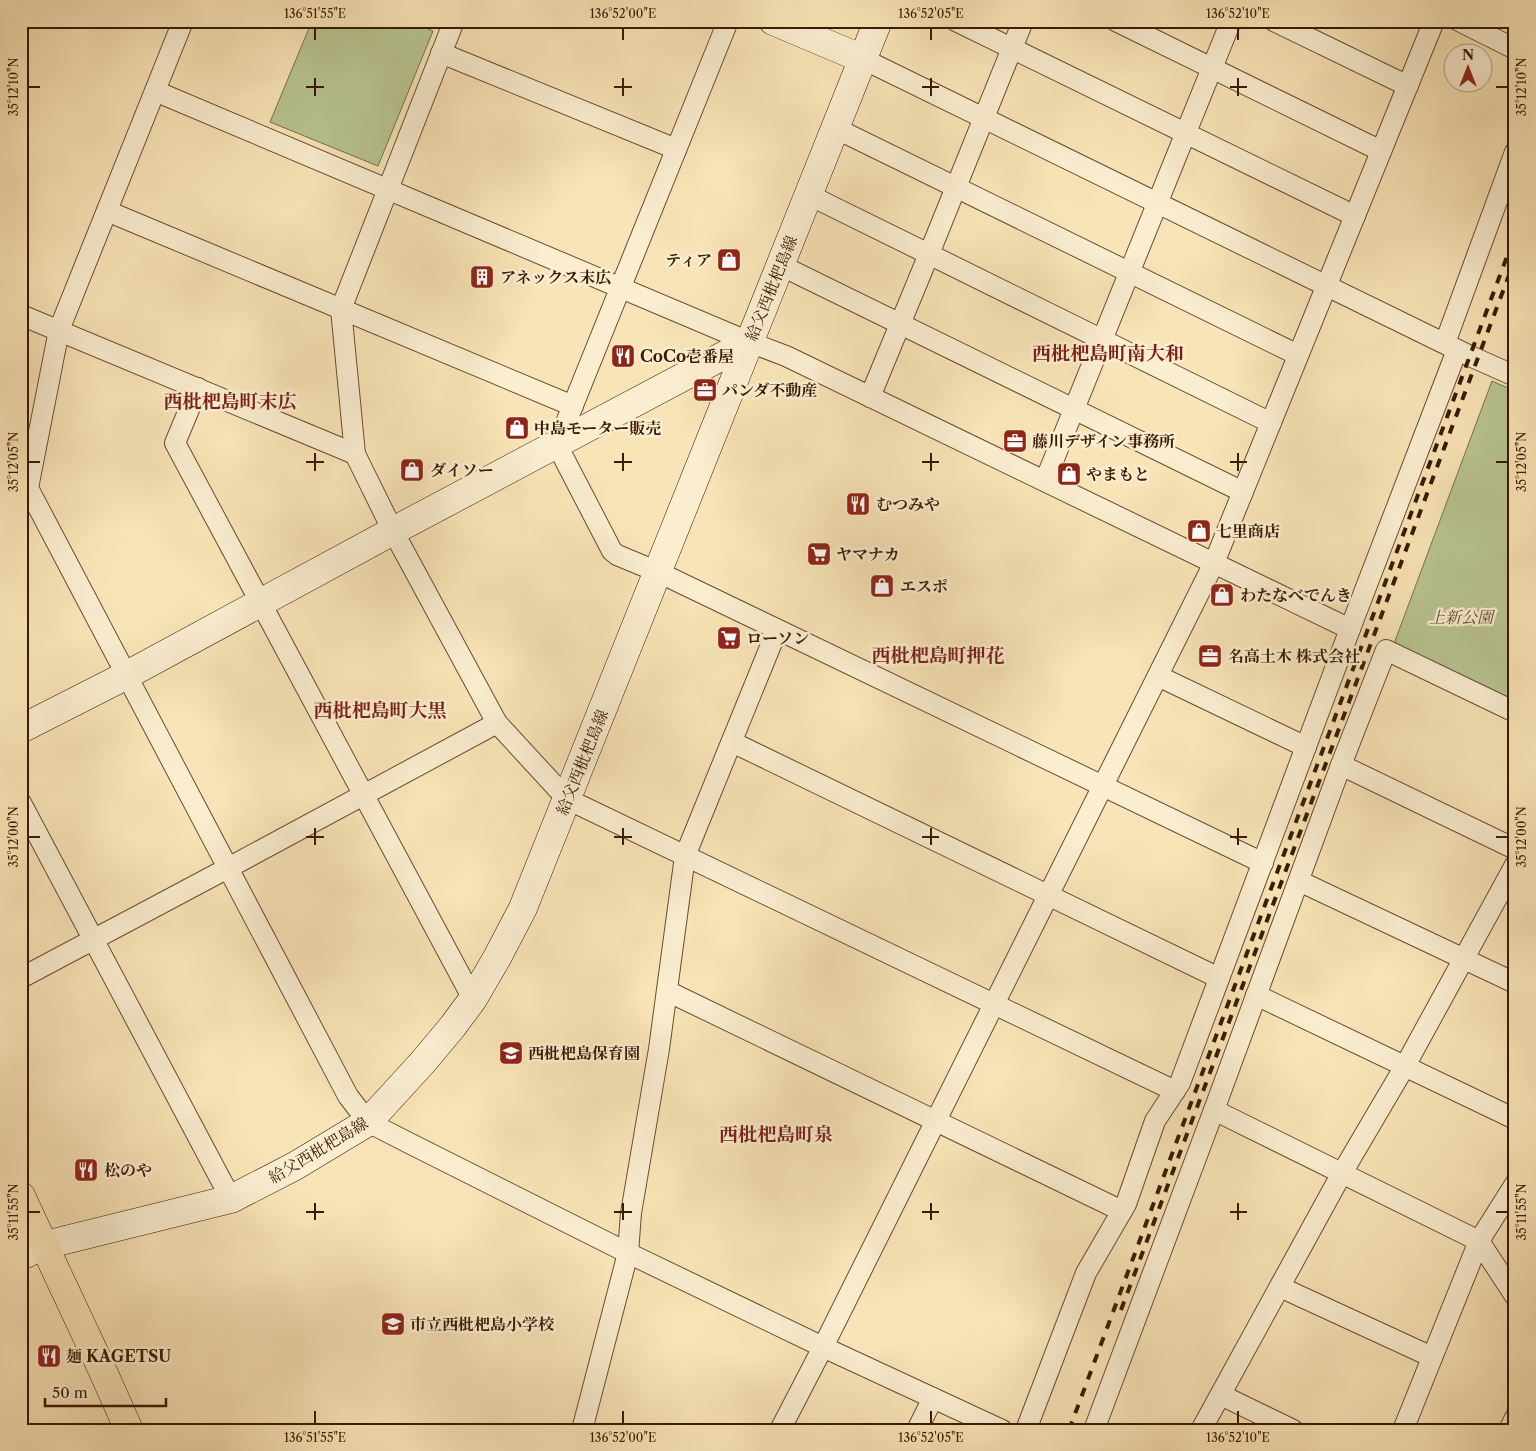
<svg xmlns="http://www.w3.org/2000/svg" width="1536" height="1451" viewBox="0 0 1536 1451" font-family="'Libre Caslon Text','Noto Serif JP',serif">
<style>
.green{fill:#b8c592;stroke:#78704a}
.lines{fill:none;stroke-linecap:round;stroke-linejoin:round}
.street-casing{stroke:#694c2f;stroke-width:22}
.secondary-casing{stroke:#391a02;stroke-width:29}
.primary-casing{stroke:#391a02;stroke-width:29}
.street{stroke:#faedd0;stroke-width:20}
.secondary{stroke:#faedd0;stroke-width:28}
.primary{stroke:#f8e4b6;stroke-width:28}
.rail{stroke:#391a02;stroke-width:4;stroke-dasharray:9 9;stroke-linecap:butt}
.ticks{fill:none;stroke:#391a02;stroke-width:2}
.labels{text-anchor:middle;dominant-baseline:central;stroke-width:5;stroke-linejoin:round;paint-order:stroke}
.poi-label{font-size:16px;font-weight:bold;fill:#391a02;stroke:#faedd0;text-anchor:start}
.street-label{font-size:16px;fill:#391a02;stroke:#faedd0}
.park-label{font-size:16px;font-style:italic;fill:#5f4d2d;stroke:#faedd0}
.quarter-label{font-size:19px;font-weight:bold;fill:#7a1f14;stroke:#faedd0}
.neatline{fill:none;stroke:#391a02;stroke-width:2}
.ticks-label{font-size:12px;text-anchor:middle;fill:#391a02}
</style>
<rect width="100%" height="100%" fill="#f8e4b6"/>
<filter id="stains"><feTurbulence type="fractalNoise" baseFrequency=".004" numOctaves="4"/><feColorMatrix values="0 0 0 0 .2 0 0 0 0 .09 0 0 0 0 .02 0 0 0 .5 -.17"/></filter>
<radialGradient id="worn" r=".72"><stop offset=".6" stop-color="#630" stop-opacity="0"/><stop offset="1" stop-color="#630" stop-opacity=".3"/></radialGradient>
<g class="green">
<polygon points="312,21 409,21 433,31 378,166 270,122"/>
<polygon points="1492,381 1515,391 1515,704 1397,647 1395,641"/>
</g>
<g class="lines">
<defs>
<g id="street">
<polyline points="183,21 59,330 28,488 348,1096 368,1122 409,1143 628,1253 823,1347 1002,1430"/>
<polyline points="454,21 341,309 355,454 393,531 497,723 567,799 1175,1091"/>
<polyline points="728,21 557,445 612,551 617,555 658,572 1263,863"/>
<polyline points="956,21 1355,216"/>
<polyline points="1116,21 1381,151"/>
<polyline points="1274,21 1408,86"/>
<polyline points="1459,21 1515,49"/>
<polyline points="441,53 676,149"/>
<polyline points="863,59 1470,356 1515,376"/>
<polyline points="155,91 749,342 786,356 1350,629"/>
<polyline points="835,128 1298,355"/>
<polyline points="809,195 1271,423"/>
<polyline points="107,211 573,406"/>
<polyline points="780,265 1243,492"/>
<polyline points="21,315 355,454"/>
<polyline points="1445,343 1515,152"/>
<polyline points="198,388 175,443 473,999"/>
<polyline points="870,397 929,254 1023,21"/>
<polyline points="1045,481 1231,21"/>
<polyline points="1158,676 1306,747"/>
<polyline points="732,742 1219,978"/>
<polyline points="1341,765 1515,849"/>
<polyline points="21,803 231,1199"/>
<polyline points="1299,881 1515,983"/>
<polyline points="21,978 228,868 497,723"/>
<polyline points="667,991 1122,1211"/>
<polyline points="1256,995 1515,1119"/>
<polyline points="1214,1110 1479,1241 1515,1296"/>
<polyline points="1280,1287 1432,1357"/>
<polyline points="1221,1395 1293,1430"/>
<polyline points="582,1430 628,1253 631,1213 659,1049 685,856 777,630"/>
<polyline points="780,1430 823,1347 1214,563 1434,21"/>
<polyline points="917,1430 933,1398"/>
<polyline points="1026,1430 1086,1273 1126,1204 1155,1121 1180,1083 1350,629 1457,350"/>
<polyline points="1094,1430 1214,1110 1341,765 1386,650 1515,712"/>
<polyline points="1201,1430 1342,1173 1405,1066 1515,865"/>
<polyline points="1403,1430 1479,1241 1515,1184"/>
<polyline points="1509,1430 1515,1418"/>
</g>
<g id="secondary">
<polyline points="773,21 863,59"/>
<polyline points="21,729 127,675 393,531 749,342"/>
<polyline points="21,1256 45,1245 231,1199 295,1166 368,1122 423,1062 453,1026 473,999 498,956 523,908 878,21"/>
</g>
<polyline id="primary" points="21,1196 101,1367 129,1430"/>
</defs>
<use href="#street" class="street-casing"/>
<use href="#secondary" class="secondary-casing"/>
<use href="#primary" class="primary-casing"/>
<use href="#street" class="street"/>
<use href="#secondary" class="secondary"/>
<use href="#primary" class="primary"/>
<g class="rail">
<polyline points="1121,1310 1515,259"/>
<polyline points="1069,1430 1515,235"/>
</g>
</g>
<path class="ticks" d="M315,28V40M623,28V40M931,28V40M1238,28V40M315,78V96M623,78V96M931,78V96M1238,78V96M28,87H40M306,87H324M614,87H632M922,87H939M1230,87H1247M1496,87H1508M315,453V471M623,453V471M931,453V471M1238,453V471M28,462H40M306,462H324M614,462H632M922,462H939M1230,462H1247M1496,462H1508M315,828V845M623,828V845M931,828V845M1238,828V845M28,837H40M306,837H324M614,837H632M922,837H939M1230,837H1247M1496,837H1508M315,1203V1220M623,1203V1220M931,1203V1220M1238,1203V1220M28,1212H40M306,1212H324M614,1212H632M922,1212H939M1230,1212H1247M1496,1212H1508M315,1411V1424M623,1411V1424M931,1411V1424M1238,1411V1424"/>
<defs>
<symbol id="shop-square" viewBox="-11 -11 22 22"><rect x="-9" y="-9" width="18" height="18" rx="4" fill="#8f2418" stroke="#faedd0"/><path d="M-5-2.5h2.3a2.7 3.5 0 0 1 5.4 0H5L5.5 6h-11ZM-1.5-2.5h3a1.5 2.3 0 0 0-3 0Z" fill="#fff"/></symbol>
<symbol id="building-square" viewBox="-11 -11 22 22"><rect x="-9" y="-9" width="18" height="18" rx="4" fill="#8f2418" stroke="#faedd0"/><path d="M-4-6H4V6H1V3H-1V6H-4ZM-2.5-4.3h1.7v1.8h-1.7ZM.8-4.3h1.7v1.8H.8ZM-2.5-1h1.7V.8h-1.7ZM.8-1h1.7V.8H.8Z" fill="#fff"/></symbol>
<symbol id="restaurant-square" viewBox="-11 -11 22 22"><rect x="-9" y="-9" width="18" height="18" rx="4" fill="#8f2418" stroke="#faedd0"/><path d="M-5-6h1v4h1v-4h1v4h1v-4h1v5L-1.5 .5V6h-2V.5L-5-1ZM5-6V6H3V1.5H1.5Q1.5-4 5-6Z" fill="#fff"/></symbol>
<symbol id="office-square" viewBox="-11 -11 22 22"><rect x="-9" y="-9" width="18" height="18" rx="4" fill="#8f2418" stroke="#faedd0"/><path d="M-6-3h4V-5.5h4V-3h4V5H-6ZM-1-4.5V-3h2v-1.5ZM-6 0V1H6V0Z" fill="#fff"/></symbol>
<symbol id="supermarket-square" viewBox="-11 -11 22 22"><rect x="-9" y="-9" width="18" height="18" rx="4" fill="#8f2418" stroke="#faedd0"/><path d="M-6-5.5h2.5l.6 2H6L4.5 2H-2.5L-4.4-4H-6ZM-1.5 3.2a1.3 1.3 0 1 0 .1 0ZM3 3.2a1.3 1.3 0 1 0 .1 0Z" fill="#fff"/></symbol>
<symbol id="school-square" viewBox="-11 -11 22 22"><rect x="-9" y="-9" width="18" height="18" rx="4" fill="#8f2418" stroke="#faedd0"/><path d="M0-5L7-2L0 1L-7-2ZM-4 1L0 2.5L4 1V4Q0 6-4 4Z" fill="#fff"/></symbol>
</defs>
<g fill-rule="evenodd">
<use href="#shop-square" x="715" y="246" width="28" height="28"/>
<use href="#building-square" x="468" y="263" width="28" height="28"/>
<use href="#restaurant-square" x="609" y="342" width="28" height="28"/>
<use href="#office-square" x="691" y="376" width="28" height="28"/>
<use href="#shop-square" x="503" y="414" width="28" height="28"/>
<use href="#office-square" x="1001" y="427" width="28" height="28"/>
<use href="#shop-square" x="398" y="456" width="28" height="28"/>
<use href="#shop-square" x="1055" y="460" width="28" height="28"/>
<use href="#restaurant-square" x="844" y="490" width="28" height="28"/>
<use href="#shop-square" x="1185" y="517" width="28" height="28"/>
<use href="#supermarket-square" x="805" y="540" width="28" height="28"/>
<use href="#shop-square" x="868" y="572" width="28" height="28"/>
<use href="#shop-square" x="1208" y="581" width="28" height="28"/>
<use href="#supermarket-square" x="715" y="624" width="28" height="28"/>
<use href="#office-square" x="1196" y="642" width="28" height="28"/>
<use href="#school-square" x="497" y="1039" width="28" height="28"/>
<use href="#restaurant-square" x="72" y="1156" width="28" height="28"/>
<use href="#school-square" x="379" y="1310" width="28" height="28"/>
<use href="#restaurant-square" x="35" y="1342" width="28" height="28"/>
</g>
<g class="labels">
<g class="poi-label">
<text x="712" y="260" text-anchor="end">ティア</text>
<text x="500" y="277">アネックス末広</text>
<text x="640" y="356">CoCo壱番屋</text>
<text x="722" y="390">パンダ不動産</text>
<text x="534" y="428">中島モーター販売</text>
<text x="1032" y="441">藤川デザイン事務所</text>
<text x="430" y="470">ダイソー</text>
<text x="1086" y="474">やまもと</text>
<text x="876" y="504">むつみや</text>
<text x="1216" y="531">七里商店</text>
<text x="836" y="554">ヤマナカ</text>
<text x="900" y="586">エスポ</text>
<text x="1240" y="595">わたなべでんき</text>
<text x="746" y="638">ローソン</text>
<text x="1228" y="656">名高土木 株式会社</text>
<text x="528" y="1053">西枇杷島保育園</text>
<text x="104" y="1170">松のや</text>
<text x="410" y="1324">市立西枇杷島小学校</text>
<text x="66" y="1356">麺 KAGETSU</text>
</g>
<g class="street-label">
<text transform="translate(771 288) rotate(-68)">給父西枇杷島線</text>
<text transform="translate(582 762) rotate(-68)">給父西枇杷島線</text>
<text transform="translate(318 1150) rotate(-31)">給父西枇杷島線</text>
</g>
<g class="park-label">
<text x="1461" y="617">上新公園</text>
</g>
<g class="quarter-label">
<text x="1108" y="353">西枇杷島町南大和</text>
<text x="230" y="401">西枇杷島町末広</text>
<text x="938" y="655">西枇杷島町押花</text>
<text x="380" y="710">西枇杷島町大黒</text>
<text x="776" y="1134">西枇杷島町泉</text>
</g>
</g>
<rect width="1536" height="1451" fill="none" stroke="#f8e4b6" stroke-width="55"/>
<g transform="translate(1468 68)"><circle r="24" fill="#faedd0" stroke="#ad997e"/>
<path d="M0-4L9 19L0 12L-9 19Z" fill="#8f2418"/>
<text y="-8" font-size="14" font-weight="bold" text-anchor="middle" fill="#391a02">N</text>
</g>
<path d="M45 1398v8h121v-8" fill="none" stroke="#391a02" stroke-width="2.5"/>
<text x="52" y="1398" font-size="15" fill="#391a02" stroke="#faedd0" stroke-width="4" paint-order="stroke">50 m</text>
<rect x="28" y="28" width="1480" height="1396" class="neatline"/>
<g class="ticks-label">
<text x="315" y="18">136°51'55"E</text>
<text x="623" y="18">136°52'00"E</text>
<text x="931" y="18">136°52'05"E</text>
<text x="1238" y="18">136°52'10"E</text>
<text transform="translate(14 87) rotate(-90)" y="4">35°12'10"N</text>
<text transform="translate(1522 87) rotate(-90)" y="4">35°12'10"N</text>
<text transform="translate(14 462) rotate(-90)" y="4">35°12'05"N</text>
<text transform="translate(1522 462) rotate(-90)" y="4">35°12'05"N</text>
<text transform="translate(14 837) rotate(-90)" y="4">35°12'00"N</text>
<text transform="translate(1522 837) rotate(-90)" y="4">35°12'00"N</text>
<text transform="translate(14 1212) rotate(-90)" y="4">35°11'55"N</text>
<text transform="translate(1522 1212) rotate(-90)" y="4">35°11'55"N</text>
<text x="315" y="1442">136°51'55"E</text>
<text x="623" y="1442">136°52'00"E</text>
<text x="931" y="1442">136°52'05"E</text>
<text x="1238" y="1442">136°52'10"E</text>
</g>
<rect width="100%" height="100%" filter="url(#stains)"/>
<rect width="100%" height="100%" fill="url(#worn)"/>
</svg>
